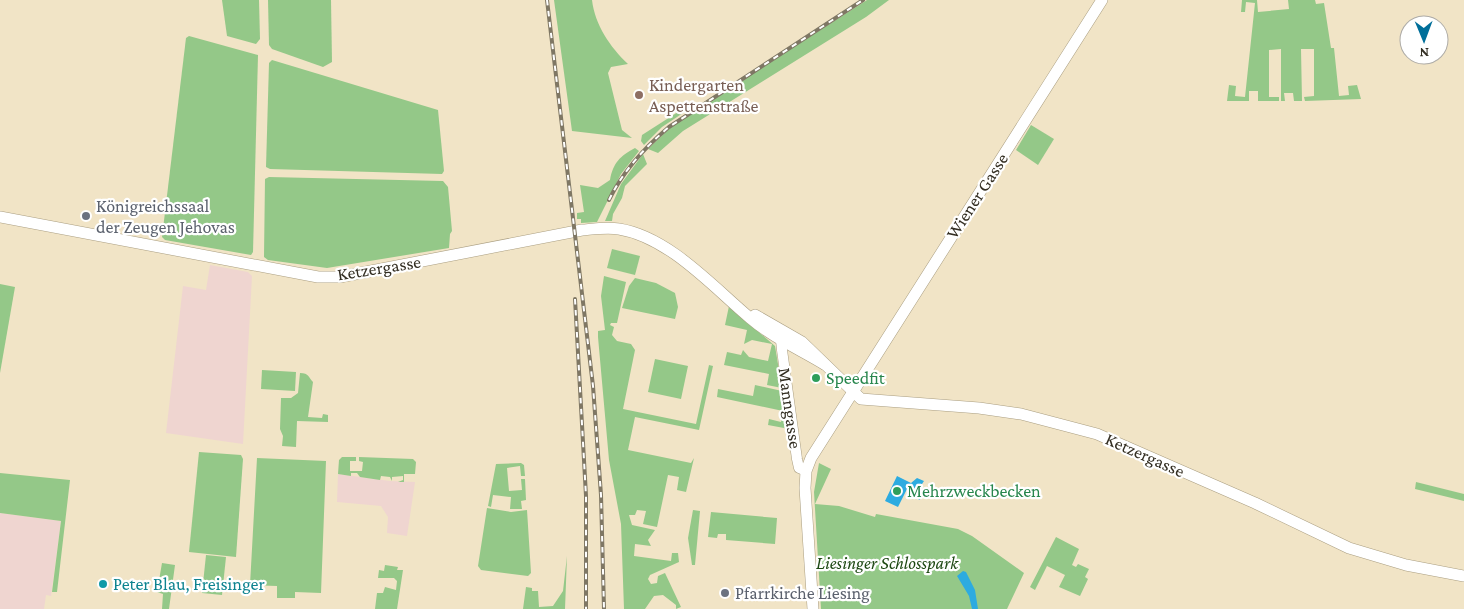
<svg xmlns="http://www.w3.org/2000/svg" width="1464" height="609" viewBox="0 0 1464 609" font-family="'Crimson Pro',serif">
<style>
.commercial{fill:#efd5d0}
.green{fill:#94c888}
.water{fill:#2dabe0}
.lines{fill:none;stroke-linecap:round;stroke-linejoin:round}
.tertiary-casing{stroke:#aa9e81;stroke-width:11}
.secondary-casing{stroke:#aa9e81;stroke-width:12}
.tertiary{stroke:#fff;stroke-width:10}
.secondary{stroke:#fff;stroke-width:11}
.rail-casing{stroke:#7f7764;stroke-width:4}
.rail{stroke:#fff;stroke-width:2;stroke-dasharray:5.5;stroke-linecap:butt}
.education-dot{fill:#8d6e63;stroke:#fff;stroke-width:2}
.worship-dot{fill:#6b7280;stroke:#fff;stroke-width:2}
.leisure-dot{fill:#2e9e5b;stroke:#fff;stroke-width:2}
.culture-dot{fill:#0f9aa8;stroke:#fff;stroke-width:2}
.labels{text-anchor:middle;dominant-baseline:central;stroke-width:4.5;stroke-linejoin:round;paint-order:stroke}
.education-label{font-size:18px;fill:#785e54;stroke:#fff;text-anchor:start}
.street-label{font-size:18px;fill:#332e22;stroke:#fff}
.worship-label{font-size:18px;fill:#5b616d;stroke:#fff;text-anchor:start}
.leisure-label{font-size:18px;fill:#27864d;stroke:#fff;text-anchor:start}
.park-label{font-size:18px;font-style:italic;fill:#1d4812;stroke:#fff}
.culture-label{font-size:18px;fill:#0d838f;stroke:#fff;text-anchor:start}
</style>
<rect width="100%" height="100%" fill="#f1e4c6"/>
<g class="commercial">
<polygon points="210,265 248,272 252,276 243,444 166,433 183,286 206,290"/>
<polygon points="338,474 390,481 415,482 407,536 387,533 388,517 381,506 337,502"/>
<polygon points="0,513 61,521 51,596 46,595 44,609 0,609"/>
</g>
<g class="green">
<polygon points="222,0 259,0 260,39 256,44 227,36"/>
<polygon points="268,0 331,0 332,62 323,67 272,49 269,45"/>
<path d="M554,0H592C595,25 610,47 628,64L611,67L608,73L622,130L632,138L572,131Z"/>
<polygon points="867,0 889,0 866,17 683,131 658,153 648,149 670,128 703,105"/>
<polygon points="1242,0 1257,0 1258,12 1289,9 1288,0 1315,0 1316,4 1324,3 1331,48 1334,48 1339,96 1349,95 1348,86 1357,85 1361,99 1305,101 1304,97 1314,96 1314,49 1301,49 1302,101 1294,101 1293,93 1284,93 1285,101 1281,101 1281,49 1269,50 1269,97 1279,97 1279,101 1258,101 1258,91 1249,91 1249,101 1227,101 1229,85 1236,86 1235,96 1245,97 1255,3 1246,2 1245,12 1241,12"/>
<polygon points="189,36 258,55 253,252 251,255 165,240 162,237 186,38"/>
<polygon points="272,60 438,110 444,171 442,174 270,169 266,167 269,63"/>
<polygon points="692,103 695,105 662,127 644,145 641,141 642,135"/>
<polygon points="1031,125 1054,139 1038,165 1016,150"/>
<path d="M635,148L639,151L621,174L597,222L581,223V219H577V213L584,212L580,185L598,188L610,180C613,163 620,156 635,148Z"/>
<polygon points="643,154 647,164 625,186 622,198 613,214 612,221 605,221 621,184"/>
<polygon points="269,177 443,181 448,187 452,231 450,234 449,248 327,268 268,260 264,257 265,179"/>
<polygon points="612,249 640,256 635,275 607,268"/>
<polygon points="604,276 626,282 617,323 611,323 610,325 614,327 612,335 617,341 631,344 635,350 623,409 696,424 709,365 713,366 699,430 635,417 628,450 691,463 694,458 686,492 677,490 679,477 668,475 657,527 643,524 646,511 637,510 635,515 629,515 632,525 655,530 648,540 651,546 635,544 634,556 671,561 672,553 678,553 679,562 650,575 648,579 651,584 657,583 658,576 665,573 681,607 676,609 676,605 663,595 654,596 645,609 624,609 621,524 609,460 598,337 598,331 605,330 601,296"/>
<polygon points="635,278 656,283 675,293 678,307 675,319 622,308 629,286"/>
<polygon points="0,284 15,287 0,373"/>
<polygon points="729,306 775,346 782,388 767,385 769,374 724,365 727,352 741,355 743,350 749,357 768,361 772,344 752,340 744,344 747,330 725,325"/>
<polygon points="655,359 688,366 681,399 648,392"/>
<polygon points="262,370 296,372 295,391 261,389"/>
<path d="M300,373C309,373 309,378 313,382L308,417L322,418L323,414L328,415V422L297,421L296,447L282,446L283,436L280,429L281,398H291L298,393Z"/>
<polygon points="755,385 782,391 787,424 784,428 768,425 769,419 781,422 783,411 717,397 718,389 753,396"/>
<polygon points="199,452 241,455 243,459 236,557 189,552"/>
<polygon points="342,457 356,457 356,461 350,461 350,471 362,471 363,462 359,461 359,457 413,459 416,462 415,474 404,474 404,482 398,482 403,480 403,476 392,477 392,481 390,477 381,476 380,480 360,477 357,473 351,473 351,476 338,474 339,460"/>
<polygon points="257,458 326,461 321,593 295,592 295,598 277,598 277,586 250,585"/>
<polygon points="521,463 524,465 525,476 521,476 520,466 507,468 509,491 522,490 521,479 525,479 526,500 521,501 522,509 510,509 511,497 493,495 491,507 488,506 496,464"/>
<polygon points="819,463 831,469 815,504 839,506 875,517 876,514 958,529 972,536 1024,573 1007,609 821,609 814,492"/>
<polygon points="0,473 70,480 57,592 52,592 61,521 0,513"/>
<polygon points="1416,482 1464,494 1464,501 1415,489"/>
<polygon points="487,508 511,512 527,510 531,573 528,576 481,570 478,566"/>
<polygon points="693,510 700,511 695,565 692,565 688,538"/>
<polygon points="711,512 777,518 775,544 726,540 726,534 718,534 717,538 708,537"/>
<polygon points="1056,537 1079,549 1072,565 1076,567 1078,564 1089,569 1085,577 1088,579 1080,596 1059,587 1065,575 1047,566 1035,590 1030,587"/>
<polygon points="206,555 226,557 222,595 202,593"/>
<polygon points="567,556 565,609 523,609 526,587 532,588 532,591 538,591 539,607 553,606 563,591"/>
<polygon points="162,563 175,565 169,609 162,609 163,594 157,592"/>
<polygon points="385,565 398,567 397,570 403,570 397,609 375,609 377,593 383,593 385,587 396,590 397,581 394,578 378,578 379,570 384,571"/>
</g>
<g class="water">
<polygon points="897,476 911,483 917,478 924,481 920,487 922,493 920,500 911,496 911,490 908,487 898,507 885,501"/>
<polygon points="963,571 966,572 975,590 978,609 972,609 969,596 957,576"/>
</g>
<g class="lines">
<defs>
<polyline id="tertiary" points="784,335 781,340 782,350 797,459 799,468 806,471"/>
<g id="secondary">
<path d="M0,217L318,277H340L582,230C594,229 607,227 619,229C669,237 713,287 750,318C772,337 799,349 824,364"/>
<polyline points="755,315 802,342 861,399 979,408 1021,414 1097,434 1255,503 1349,548 1406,565 1464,576"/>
<polyline points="813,609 805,488 806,471 811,458 1102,0"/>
</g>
</defs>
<use href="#tertiary" class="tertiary-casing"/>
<use href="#secondary" class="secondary-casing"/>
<use href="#tertiary" class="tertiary"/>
<use href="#secondary" class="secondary"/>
<defs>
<g id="rail">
<polyline points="547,0 593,386 601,495 604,609"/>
<path d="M609,200C623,171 644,148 669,127L863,0"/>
<polyline points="575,299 586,496 586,609"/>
</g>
</defs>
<use href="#rail" class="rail-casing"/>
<use href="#rail" class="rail"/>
</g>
<circle class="education-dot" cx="639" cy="95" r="5"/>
<g class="worship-dot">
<circle cx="86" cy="216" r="5"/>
<circle cx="725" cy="593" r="5"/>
</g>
<g class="leisure-dot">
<circle cx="816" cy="378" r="5"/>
<circle cx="897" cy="491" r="5"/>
</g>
<circle class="culture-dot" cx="103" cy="584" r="5"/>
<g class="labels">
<g class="education-label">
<text x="649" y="85">Kindergarten<tspan x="649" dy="21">Aspettenstraße</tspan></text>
</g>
<g class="street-label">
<text transform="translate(977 196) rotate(-57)">Wiener Gasse</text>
<text transform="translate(379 268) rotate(-9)">Ketzergasse</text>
<text transform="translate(790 408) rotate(82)">Manngasse</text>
<text transform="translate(1145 455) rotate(24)">Ketzergasse</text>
</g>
<g class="worship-label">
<text x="96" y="206">Königreichssaal<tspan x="96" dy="21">der Zeugen Jehovas</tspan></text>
<text x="735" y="593">Pfarrkirche Liesing</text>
</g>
<g class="leisure-label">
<text x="826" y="378">Speedfit</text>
<text x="907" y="491">Mehrzweckbecken</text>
</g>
<g class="park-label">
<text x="887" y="563">Liesinger Schlosspark</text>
</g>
<g class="culture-label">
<text x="113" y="584">Peter Blau, Freisinger</text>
</g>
</g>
<g transform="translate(1424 40) rotate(179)"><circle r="24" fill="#ffffff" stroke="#adaba7"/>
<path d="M0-4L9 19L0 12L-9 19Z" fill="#006f9a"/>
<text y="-8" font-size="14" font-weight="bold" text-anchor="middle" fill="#332e22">N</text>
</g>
</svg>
